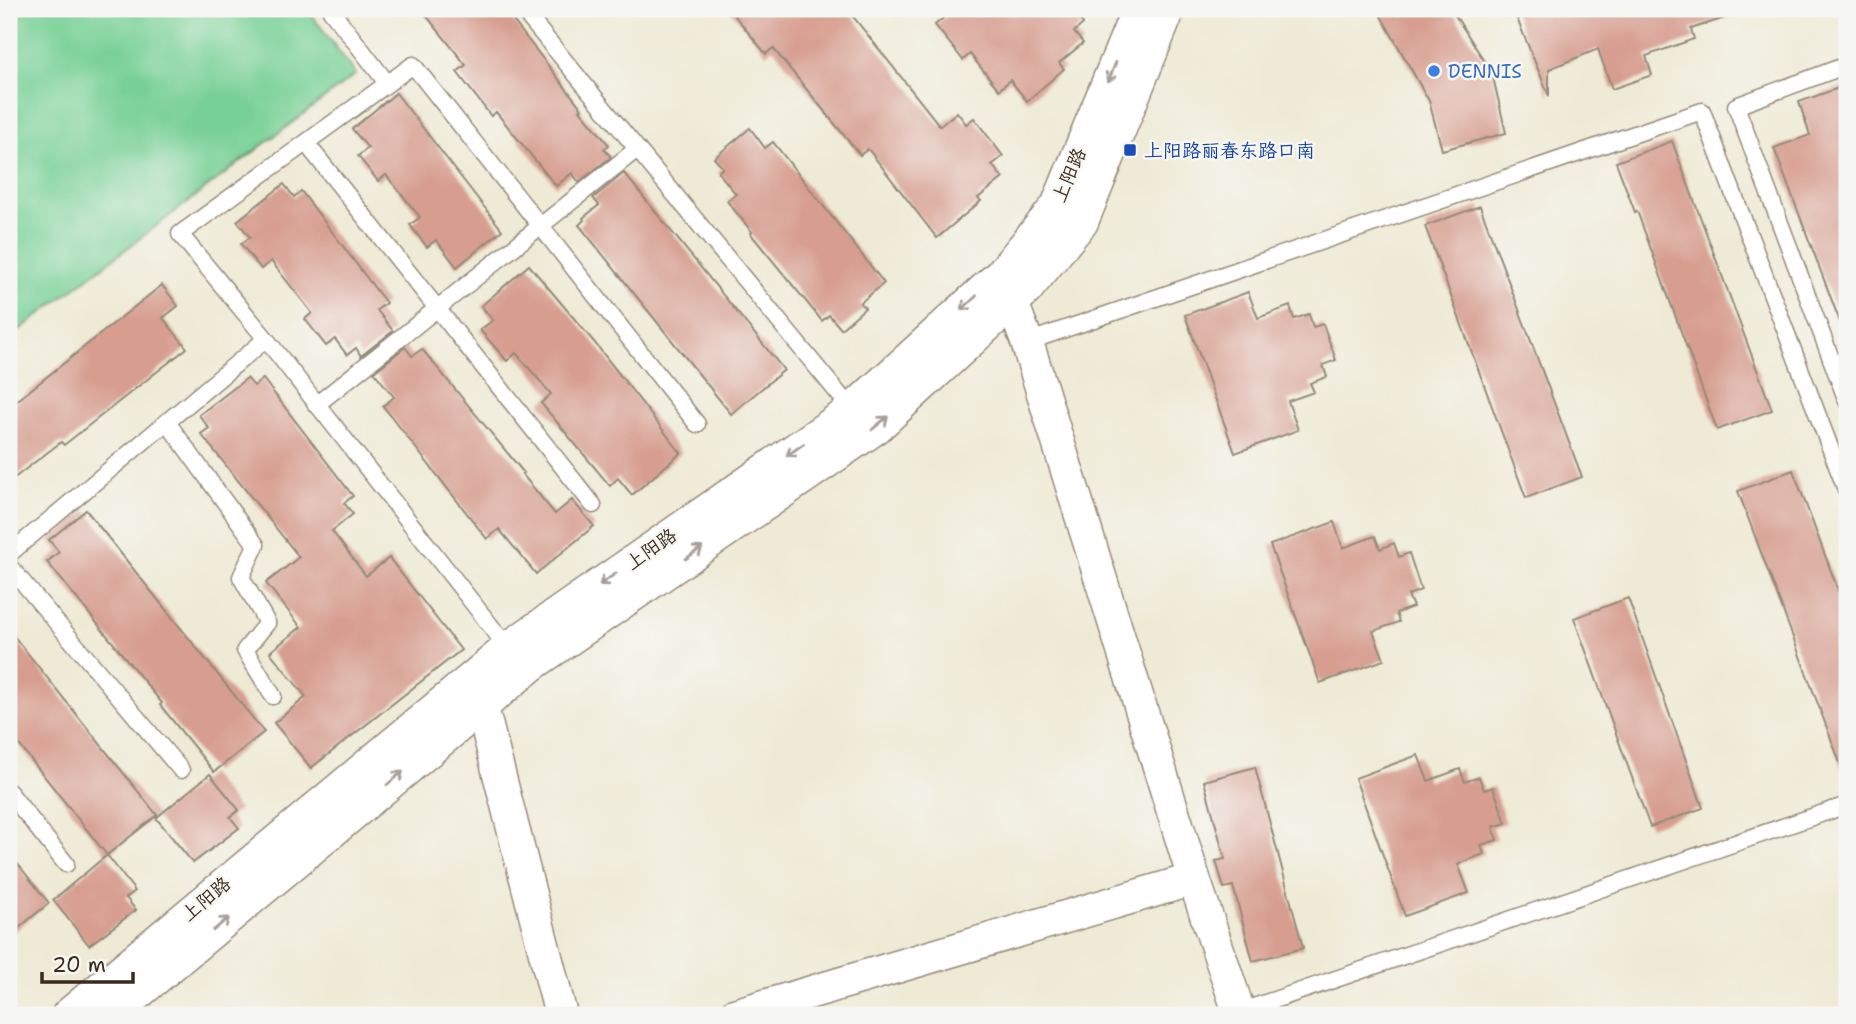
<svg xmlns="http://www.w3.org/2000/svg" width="1856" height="1024" viewBox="0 0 1856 1024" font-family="'Shantell Sans','LXGW WenKai TC',sans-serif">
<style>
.green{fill:#77d095;stroke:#597d5a;stroke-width:2}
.building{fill:#d79e90}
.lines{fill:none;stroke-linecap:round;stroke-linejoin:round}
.lane-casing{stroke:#958a7a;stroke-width:19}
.street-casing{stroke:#958a7a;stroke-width:35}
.lane{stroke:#fff;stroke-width:16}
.street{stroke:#fff;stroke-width:32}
.oneway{stroke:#a79f9a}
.shop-dot{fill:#3f7fe0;stroke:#f6f6f2;stroke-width:2.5}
.transit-dot{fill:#1a4fb4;stroke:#f6f6f2;stroke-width:2.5}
.labels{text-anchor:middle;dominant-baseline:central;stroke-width:5;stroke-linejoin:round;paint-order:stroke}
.shop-label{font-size:19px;fill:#366cbe;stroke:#f6f6f2;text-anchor:start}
.transit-label{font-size:19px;fill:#164399;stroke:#f6f6f2;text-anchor:start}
.street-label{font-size:19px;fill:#3b2a1e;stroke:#f6f6f2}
</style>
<rect width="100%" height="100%" fill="#f6f6f2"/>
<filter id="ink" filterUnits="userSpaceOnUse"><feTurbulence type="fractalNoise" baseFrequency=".0143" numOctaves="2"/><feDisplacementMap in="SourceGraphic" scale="14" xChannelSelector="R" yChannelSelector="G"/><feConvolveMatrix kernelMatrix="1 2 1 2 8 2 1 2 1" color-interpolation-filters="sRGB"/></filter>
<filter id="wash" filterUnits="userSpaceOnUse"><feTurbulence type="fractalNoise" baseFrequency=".00686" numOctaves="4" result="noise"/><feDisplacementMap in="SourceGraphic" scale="28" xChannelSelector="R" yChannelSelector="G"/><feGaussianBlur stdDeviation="1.57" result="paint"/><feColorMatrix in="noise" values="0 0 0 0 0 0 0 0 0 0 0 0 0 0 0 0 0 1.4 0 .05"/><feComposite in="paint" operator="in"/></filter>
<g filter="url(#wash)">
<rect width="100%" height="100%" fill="#efead5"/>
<polygon class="green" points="9,9 307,9 356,74 9,338"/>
<g id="blocks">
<g class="building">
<polygon points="421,9 504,9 582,109 580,110 609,145 604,149 611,157 579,182 572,173 556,186 496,112 491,116 457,72 466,65"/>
<polygon points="729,9 847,9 940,126 957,112 966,124 974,118 1003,156 992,165 1003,178 978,198 981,201 937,238 868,149 860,155 773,48 766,54"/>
<polygon points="954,9 1071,9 1083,24 1074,32 1083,43 1059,63 1064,69 1027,101 1010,80 999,90 970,54 963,60 935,25"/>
<polygon points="1377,9 1451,9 1492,73 1506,133 1442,150 1429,101"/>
<polygon points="1513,9 1739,9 1740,13 1691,29 1694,39 1646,56 1652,75 1612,89 1598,49 1549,69 1549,96"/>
<polygon points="1847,85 1847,334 1845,335 1774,148 1810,135 1799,102"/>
<polygon points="396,93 502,230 457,267 436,240 427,247 410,225 420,217 386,175 378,181 358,156 368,148 352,129"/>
<polygon points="750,128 765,148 773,142 884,283 860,303 865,308 841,329 829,315 822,321 750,233 752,232 727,201 736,194 718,172 723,168 714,158"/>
<polygon points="1672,141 1772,410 1717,430 1637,211 1635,212 1616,162"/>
<polygon points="624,173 784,370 731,414 579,225 584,220 583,218 599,205 593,198"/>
<polygon points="284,184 294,197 301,191 386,303 377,310 393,331 361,356 356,348 347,355 335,339 326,346 305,319 312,313 271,261 261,269 241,244 250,237 237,221"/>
<polygon points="1480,206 1582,477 1526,498 1425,226"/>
<polygon points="529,265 594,342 681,453 632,495 618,478 610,486 541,403 551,394 516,353 507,361 480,330 493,320 481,306"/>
<polygon points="162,285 178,306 163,318 187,348 64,445 61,442 9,482 9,407"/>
<polygon points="1248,292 1258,318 1290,306 1294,319 1309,314 1313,327 1323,324 1336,360 1323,365 1327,377 1310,383 1314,392 1288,401 1298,430 1235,453 1185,315"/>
<polygon points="405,347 412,356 422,349 524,473 522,474 555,514 572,500 594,526 536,574 499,529 487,539 383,406 394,397 374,372"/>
<polygon points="247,378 254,386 263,379 353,496 344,503 353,514 332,531 366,576 389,558 461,650 311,768 274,723 306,697 270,652 301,627 266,583 299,557 201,434 209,428 199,415"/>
<polygon points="1793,470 1847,614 1847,776 1845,776 1738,491"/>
<polygon points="86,510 264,732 214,772 160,705 162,703 47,562 59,552 49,540"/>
<polygon points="1334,522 1343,548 1375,536 1380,549 1394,543 1399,557 1409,553 1421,590 1408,595 1413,607 1396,613 1399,622 1373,631 1384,660 1320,683 1270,545"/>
<polygon points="1628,598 1703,808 1650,827 1574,618"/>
<polygon points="9,630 157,815 107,855 9,732"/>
<polygon points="1418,755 1428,781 1460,769 1465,782 1479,777 1484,790 1493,787 1506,823 1493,827 1497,840 1481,845 1484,854 1458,864 1469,893 1405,916 1355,778"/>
<polygon points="1255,767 1303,948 1253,961 1233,886 1224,888 1216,861 1225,859 1204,781"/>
<polygon points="210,774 239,810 230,817 239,828 193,863 156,818"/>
<polygon points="9,853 49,903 9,936"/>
<polygon points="107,855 135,891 126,898 136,910 89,945 53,900"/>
</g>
</g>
</g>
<g filter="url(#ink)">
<use href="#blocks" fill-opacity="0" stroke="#958a7a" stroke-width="2"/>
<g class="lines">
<defs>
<g id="lane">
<polyline points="330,9 387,83"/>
<polyline points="522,9 852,410"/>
<polyline points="1847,65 1736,106 1847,401"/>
<polyline points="306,143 593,505"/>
<polyline points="1027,342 1702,111 1847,492"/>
<polyline points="316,405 637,149"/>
<polyline points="167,422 256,545 241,577 267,623 245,650 273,696"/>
<polyline points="9,554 266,339"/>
<polyline points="9,566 181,770"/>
<polyline points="508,648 266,339 180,234 413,65 697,424"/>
<polyline points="9,792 66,864"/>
<polyline points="1239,1012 1847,805"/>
</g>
<g id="street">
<polyline points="1006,286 1027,342 1194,879"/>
<polyline points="477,688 561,1015"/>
<polyline points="68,1015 508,648 852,410 1001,274 1057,206 1138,9"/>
<polyline points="112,1015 533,664 877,427 1026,290 1082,222 1169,9"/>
<polyline points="734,1015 1194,879 1239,1012"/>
</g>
</defs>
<use href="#lane" class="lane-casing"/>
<use href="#street" class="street-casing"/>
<use href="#lane" class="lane"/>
<use href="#street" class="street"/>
</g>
<defs><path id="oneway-shaft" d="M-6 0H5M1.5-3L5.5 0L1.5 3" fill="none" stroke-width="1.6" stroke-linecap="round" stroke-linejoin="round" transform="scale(1.75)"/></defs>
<g class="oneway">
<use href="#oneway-shaft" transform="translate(1112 72) rotate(112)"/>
<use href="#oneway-shaft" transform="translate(969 303) rotate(137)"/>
<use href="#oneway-shaft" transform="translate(880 423) rotate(-40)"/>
<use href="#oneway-shaft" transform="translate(795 450) rotate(145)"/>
<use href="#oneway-shaft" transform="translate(694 553) rotate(-35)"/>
<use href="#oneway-shaft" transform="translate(608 579) rotate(145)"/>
<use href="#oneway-shaft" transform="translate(395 778) rotate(-40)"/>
<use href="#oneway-shaft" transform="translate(221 924) rotate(-40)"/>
</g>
</g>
<circle class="shop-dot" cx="1434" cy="71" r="7"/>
<rect class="transit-dot" x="1123" y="143" width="14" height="14" rx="3.5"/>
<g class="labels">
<g class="shop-label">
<text x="1448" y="71">DENNIS</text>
</g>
<g class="transit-label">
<text x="1144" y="150">上阳路丽春东路口南</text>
</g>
<g class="street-label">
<text transform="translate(1069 175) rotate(-67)">上阳路</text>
<text transform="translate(651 549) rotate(-35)">上阳路</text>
<text transform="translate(206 899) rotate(-40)">上阳路</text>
</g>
</g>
<rect width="1856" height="1024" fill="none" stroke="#f6f6f2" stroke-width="35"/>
<path d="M42 972v10h91v-10" fill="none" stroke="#3b2a1e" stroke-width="3.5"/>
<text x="52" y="972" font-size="21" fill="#3b2a1e" stroke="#f6f6f2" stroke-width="5" paint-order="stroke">20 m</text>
</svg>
